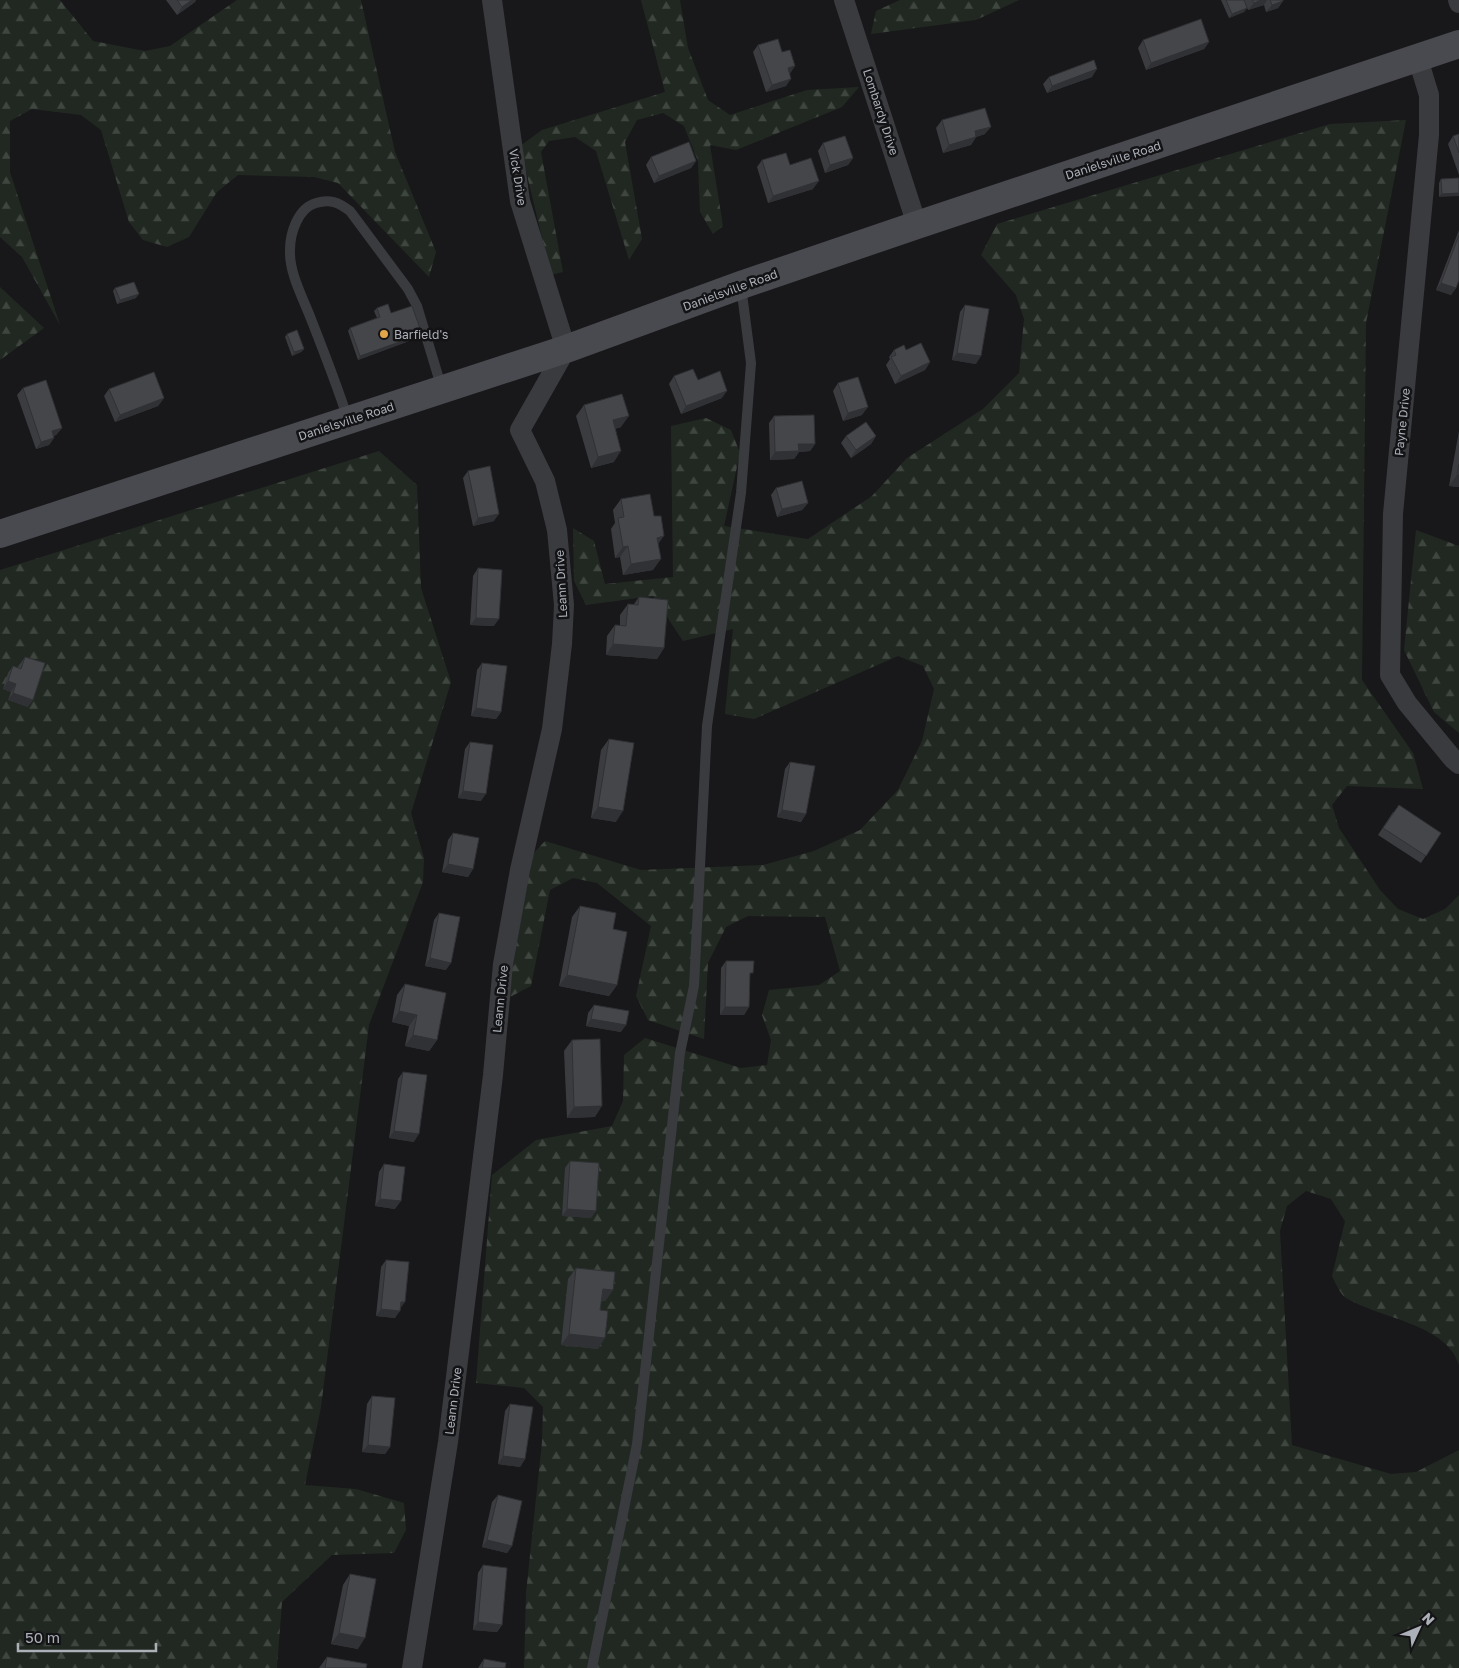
<svg xmlns="http://www.w3.org/2000/svg" width="1459" height="1668" viewBox="0 0 1459 1668" font-family="'Golos Text',sans-serif">
<style>
.forest{fill:url(#forest-firs)}
.lines{fill:none;stroke-linecap:round;stroke-linejoin:round}
.lane{stroke:#3a3b3f;stroke-width:10}
.street{stroke:#3a3b3f;stroke-width:20}
.secondary{stroke:#484a4f;stroke-width:28}
.wall{fill:#3b3c40}
.shaded-wall{fill:#303134}
.building{fill:#45464a;stroke:#303134}
.poi-dot{fill:#e1a64a;stroke:#131315;stroke-width:2}
.labels{text-anchor:middle;dominant-baseline:central;stroke-width:5;stroke-linejoin:round;paint-order:stroke}
.street-label{font-size:12px;fill:#acb0b9;stroke:#131315}
.poi-label{font-size:12px;fill:#acb0b9;stroke:#131315;text-anchor:start}
</style>
<defs>
<pattern id="forest-firs" width="22" height="20" patternUnits="userSpaceOnUse" patternTransform="scale(1.25)"><rect width="22" height="20" fill="#212821"/><path d="M5 1l3.5 6h-7zM16 11l3.5 6h-7z" fill="#3f453f"/></pattern>
</defs>
<rect width="100%" height="100%" fill="#18181a"/>
<g class="forest">
<polygon points="0,0 60,0 93,41 145,51 170,46 237,0 361,0 395,152 436,252 429,277 338,183 314,177 238,175 217,192 189,237 167,247 143,240 129,222 101,130 81,115 32,109 10,121 10,172 60,325 22,257 0,237"/>
<polygon points="641,0 680,0 688,48 708,100 730,115 807,90 859,87 842,107 736,150 710,145 723,226 713,234 700,212 698,161 684,126 663,113 637,120 625,142 642,239 629,260 596,151 575,137 549,141 541,152 563,272 551,275 520,146 542,130 665,92"/>
<polygon points="900,0 1019,0 976,20 871,34 876,11"/>
<path d="M1406,120L1366,323L1362,680L1413,753L1423,789L1347,786L1332,805L1339,828L1380,890L1398,909L1423,919L1445,909L1459,895V1365C1447,1324 1379,1318 1346,1298C1340,1294 1335,1282 1332,1276L1345,1221L1331,1199L1306,1191L1287,1206L1280,1231L1292,1445L1391,1474L1416,1472L1459,1450V1668H524L526,1593L542,1442L543,1407L524,1388L476,1383L492,1175L536,1140L612,1126L623,1101L624,1055L645,1038L741,1068L767,1065L771,1040L762,1015L769,990L819,985L840,971L825,917L748,916L726,927L708,963L704,1039L648,1020L636,996L651,926L597,883L573,878L550,890L531,986L508,998L500,985L532,855L545,841L641,870L763,865L814,851L860,830L898,790L922,741L934,689L923,666L898,656L754,719L725,714L733,629L683,641L653,596L586,605L574,581L573,528L594,541L605,584L673,577L671,426L706,418L731,430L740,453L724,526L808,539L872,496L907,458L983,409L1019,373L1024,319L1016,295L981,255L997,224L1330,124Z"/>
<polygon points="0,287 44,328 0,360"/>
<polygon points="379,451 417,485 421,588 451,682 411,813 424,858 423,882 369,1025 321,1407 305,1485 356,1489 404,1503 406,1530 394,1553 332,1555 282,1602 277,1668 0,1668 0,570"/>
<polygon points="1416,530 1459,546 1459,733 1434,712 1404,650"/>
</g>
<g class="lines">
<g class="lane">
<path d="M348,419C337,386 324,352 311,319C303,298 289,273 290,250C290,233 298,208 316,203C330,199 338,202 350,211L408,289L417,306L442,389"/>
<polyline points="592,1668 637,1444 680,1053 694,986 707,726 741,493 751,363 741,286"/>
</g>
<g class="street">
<polyline points="844,0 917,225"/>
<polyline points="1458,0 1459,3"/>
<polyline points="1418,59 1429,95 1429,135 1393,514 1390,675 1407,703 1453,759 1459,764"/>
<polyline points="412,1668 448,1442 493,1075 503,964 520,870 552,729 562,644 564,605 557,530 545,481 520,430 566,349 520,201 492,0"/>
</g>
<polyline class="secondary" points="0,534 566,349 741,285 917,225 1459,44"/>
</g>
<g class="wall">
<polygon points="166,0 196,0 195,2 177,15"/>
<polygon points="1221,0 1244,0 1247,8 1244,12 1229,18"/>
<polygon points="1244,0 1283,0 1283,1 1278,8 1266,12 1264,5 1248,10"/>
<polygon points="1143,40 1209,42 1204,49 1146,70 1138,48"/>
<polygon points="758,45 790,74 786,86 766,92 753,52"/>
<polygon points="1049,77 1092,77 1047,93 1043,84"/>
<polygon points="942,120 985,134 976,137 971,145 943,153 936,128"/>
<polygon points="1459,134 1459,175 1448,144 1453,136"/>
<polygon points="823,143 853,158 848,165 825,173 818,151"/>
<polygon points="651,157 696,161 691,168 654,183 646,165"/>
<polygon points="762,160 790,165 813,189 768,203 757,167"/>
<polygon points="1459,178 1439,197 1439,183 1441,179"/>
<polygon points="1459,230 1459,280 1456,288 1451,295 1436,290"/>
<polygon points="115,288 136,298 117,304 113,291"/>
<polygon points="965,305 976,364 952,360 960,312"/>
<polygon points="377,308 391,313 420,337 358,360 348,331 350,328 377,318 374,311"/>
<polygon points="287,334 304,349 301,352 292,356 285,337"/>
<polygon points="894,350 906,350 930,362 925,370 895,384 886,365 890,359 889,357"/>
<polygon points="674,376 698,380 722,398 681,414 669,384"/>
<polygon points="838,383 862,415 843,421 833,391"/>
<polygon points="23,388 62,428 56,435 54,436 54,438 49,445 36,449 17,395"/>
<polygon points="109,389 164,398 158,406 115,422 104,396"/>
<polygon points="584,405 621,427 615,429 614,462 591,468 576,416"/>
<polygon points="774,416 815,444 810,451 799,452 794,459 770,460 769,423"/>
<polygon points="1459,431 1459,487 1449,486"/>
<polygon points="846,436 876,436 871,444 851,458 841,443"/>
<polygon points="468,471 494,521 473,526 463,478"/>
<polygon points="776,488 808,503 802,510 777,517 771,495"/>
<polygon points="621,499 658,545 653,570 623,575 620,557 615,558 611,529 615,523 613,510"/>
<polygon points="478,568 494,626 470,625 473,576"/>
<polygon points="639,597 664,648 657,659 606,655 607,636 615,625 620,626 620,615 628,604 634,604"/>
<polygon points="25,657 28,707 8,700 11,692 3,689 8,673 13,666 19,668 20,664"/>
<polygon points="482,663 501,712 496,719 471,716 477,670"/>
<polygon points="609,739 616,822 591,818 601,750"/>
<polygon points="470,742 481,801 458,798 465,749"/>
<polygon points="790,762 806,814 801,822 777,817 785,769"/>
<polygon points="1393,812 1441,833 1421,863 1378,835"/>
<polygon points="453,833 473,869 468,877 442,872 448,840"/>
<polygon points="580,906 613,929 617,985 609,996 559,986 572,917"/>
<polygon points="439,913 446,970 425,966 434,920"/>
<polygon points="726,961 750,978 749,1007 744,1015 720,1015 721,968"/>
<polygon points="405,984 437,1040 429,1051 405,1046 409,1026 392,1022 397,995"/>
<polygon points="594,1005 621,1032 586,1026 588,1013"/>
<polygon points="572,1040 595,1117 567,1118 564,1051"/>
<polygon points="403,1072 414,1142 389,1138 398,1079"/>
<polygon points="570,1161 591,1218 562,1216 565,1168"/>
<polygon points="384,1164 395,1209 375,1206 379,1172"/>
<polygon points="386,1260 400,1309 395,1318 376,1316 381,1267"/>
<polygon points="576,1268 613,1290 605,1301 601,1301 598,1349 561,1345 568,1279"/>
<polygon points="372,1396 390,1447 385,1454 362,1452 367,1404"/>
<polygon points="510,1404 525,1459 520,1467 498,1464 505,1411"/>
<polygon points="498,1495 512,1546 507,1553 482,1547 492,1502"/>
<polygon points="483,1565 502,1625 497,1632 473,1630 478,1573"/>
<polygon points="350,1574 358,1649 331,1644 343,1585"/>
<polygon points="327,1657 366,1668 319,1668"/>
<polygon points="484,1659 505,1668 478,1668"/>
</g>
<g class="shaded-wall">
<polygon points="192,0 196,0 195,2 177,15 182,7"/>
<polygon points="1262,0 1267,0 1264,5 1248,10 1254,3"/>
<polygon points="1283,1 1278,8 1266,12 1272,5"/>
<polygon points="1247,8 1244,12 1229,18 1232,14"/>
<polygon points="1209,42 1204,49 1146,70 1151,63"/>
<polygon points="795,66 790,74 788,68"/>
<polygon points="1097,69 1092,77 1047,93 1052,86"/>
<polygon points="791,79 786,86 766,92 772,85"/>
<polygon points="991,127 985,134 969,139 975,131"/>
<polygon points="976,137 971,145 943,153 949,145"/>
<polygon points="853,158 848,165 825,173 830,165"/>
<polygon points="696,161 691,168 654,183 659,176"/>
<polygon points="819,181 813,189 768,203 773,196"/>
<polygon points="1459,193 1459,196 1439,197 1442,194"/>
<polygon points="1441,283 1456,288 1451,295 1436,290"/>
<polygon points="139,294 136,298 117,304 120,300"/>
<polygon points="422,334 420,337 358,360 360,356"/>
<polygon points="304,349 301,352 292,356 294,352"/>
<polygon points="957,353 981,356 976,364 952,360"/>
<polygon points="930,362 925,370 895,384 901,376"/>
<polygon points="727,391 722,398 681,414 686,406"/>
<polygon points="164,398 158,406 115,422 120,415"/>
<polygon points="868,407 862,415 843,421 848,413"/>
<polygon points="629,416 621,427 606,431 613,420"/>
<polygon points="62,428 56,435 47,438 52,431"/>
<polygon points="876,436 871,444 851,458 856,450"/>
<polygon points="54,438 49,445 36,449 41,442"/>
<polygon points="798,444 815,444 810,451 799,452 794,459 770,460 775,452"/>
<polygon points="621,451 614,462 591,468 598,457"/>
<polygon points="1457,475 1459,475 1459,487 1449,486"/>
<polygon points="808,503 802,510 777,517 782,509"/>
<polygon points="499,514 494,521 473,526 478,518"/>
<polygon points="664,536 656,547 657,538"/>
<polygon points="628,546 620,557 615,558 623,547"/>
<polygon points="661,559 653,570 623,575 631,564"/>
<polygon points="476,618 499,619 494,626 470,625"/>
<polygon points="613,644 664,648 657,659 606,655"/>
<polygon points="8,681 16,684 11,692 3,689"/>
<polygon points="13,693 33,700 28,707 8,700"/>
<polygon points="476,708 501,712 496,719 471,716"/>
<polygon points="463,791 486,794 481,801 458,798"/>
<polygon points="598,807 623,811 616,822 591,818"/>
<polygon points="782,810 806,814 801,822 777,817"/>
<polygon points="448,864 473,869 468,877 442,872"/>
<polygon points="430,958 451,963 446,970 425,966"/>
<polygon points="567,975 617,985 609,996 559,986"/>
<polygon points="725,1007 749,1007 744,1015 720,1015"/>
<polygon points="399,1011 417,1015 409,1026 392,1022"/>
<polygon points="591,1019 626,1025 621,1032 586,1026"/>
<polygon points="413,1035 437,1040 429,1051 405,1046"/>
<polygon points="602,1106 595,1117 567,1118 574,1107"/>
<polygon points="394,1131 419,1134 414,1142 389,1138"/>
<polygon points="380,1199 401,1201 395,1209 375,1206"/>
<polygon points="567,1209 596,1211 591,1218 562,1216"/>
<polygon points="603,1289 613,1290 605,1301 595,1300"/>
<polygon points="401,1302 405,1302 400,1309"/>
<polygon points="381,1309 400,1311 395,1318 376,1316"/>
<polygon points="569,1334 605,1338 598,1349 561,1345"/>
<polygon points="368,1445 390,1447 385,1454 362,1452"/>
<polygon points="503,1456 525,1459 520,1467 498,1464"/>
<polygon points="487,1540 512,1546 507,1553 482,1547"/>
<polygon points="478,1622 502,1625 497,1632 473,1630"/>
<polygon points="339,1633 365,1638 358,1649 331,1644"/>
</g>
<g class="building">
<polygon points="177,0 192,0 182,7"/>
<polygon points="1226,0 1244,0 1247,8 1232,14"/>
<polygon points="1252,0 1262,0 1254,3"/>
<polygon points="1270,0 1283,0 1283,1 1272,5"/>
<polygon points="1201,19 1209,42 1151,63 1143,40"/>
<polygon points="778,39 782,52 790,50 795,66 788,68 791,79 772,85 758,45"/>
<polygon points="1094,60 1097,69 1052,86 1049,77"/>
<polygon points="985,108 991,127 975,131 976,137 949,145 942,120"/>
<polygon points="1459,134 1459,153 1453,136"/>
<polygon points="845,136 853,158 830,165 823,143"/>
<polygon points="689,142 696,161 659,176 651,157"/>
<polygon points="786,153 790,165 811,158 819,181 773,196 762,160"/>
<polygon points="1459,178 1459,193 1442,194 1441,179"/>
<polygon points="1459,235 1459,280 1456,288 1441,283"/>
<polygon points="134,282 139,294 120,300 115,288"/>
<polygon points="388,304 391,313 412,306 422,334 360,356 350,328 380,317 377,308"/>
<polygon points="965,305 989,309 981,356 957,353"/>
<polygon points="297,330 304,349 294,352 287,334"/>
<polygon points="921,343 930,362 901,376 891,357 896,355 894,350 904,345 906,350"/>
<polygon points="693,369 698,380 720,371 727,391 686,406 674,376"/>
<polygon points="154,372 164,398 120,415 109,389"/>
<polygon points="858,377 868,407 848,413 838,383"/>
<polygon points="46,380 62,428 52,431 54,438 41,442 23,388"/>
<polygon points="622,394 629,416 613,420 621,451 598,457 584,405"/>
<polygon points="814,415 815,444 798,444 799,451 775,452 774,416"/>
<polygon points="866,422 876,436 856,450 846,436"/>
<polygon points="1459,464 1459,475 1457,475"/>
<polygon points="490,466 499,514 478,518 468,471"/>
<polygon points="802,481 808,503 782,509 776,488"/>
<polygon points="650,494 654,516 661,516 664,536 657,538 661,559 631,564 628,546 623,547 618,518 624,517 621,499"/>
<polygon points="478,568 502,570 499,619 476,618"/>
<polygon points="639,597 668,600 664,648 613,644 615,625 626,626 628,604 638,605"/>
<polygon points="25,657 45,663 33,700 13,693 16,684 8,681 13,666 21,669"/>
<polygon points="482,663 507,666 501,712 476,708"/>
<polygon points="609,739 634,743 623,811 598,807"/>
<polygon points="470,742 493,745 486,794 463,791"/>
<polygon points="790,762 815,766 806,814 782,810"/>
<polygon points="1399,805 1441,833 1426,856 1383,828"/>
<polygon points="453,833 479,838 473,869 448,864"/>
<polygon points="580,906 616,913 613,929 627,932 617,985 567,975"/>
<polygon points="439,913 460,917 451,963 430,958"/>
<polygon points="726,961 754,961 753,973 750,973 749,1007 725,1007"/>
<polygon points="405,984 446,993 437,1040 413,1035 417,1015 399,1011"/>
<polygon points="594,1005 629,1011 626,1025 591,1019"/>
<polygon points="600,1039 602,1106 574,1107 572,1040"/>
<polygon points="403,1072 427,1075 419,1134 394,1131"/>
<polygon points="570,1161 599,1163 596,1211 567,1209"/>
<polygon points="384,1164 405,1167 401,1201 380,1199"/>
<polygon points="386,1260 409,1262 405,1302 401,1302 400,1311 381,1309"/>
<polygon points="576,1268 615,1272 613,1290 603,1289 600,1310 608,1311 605,1338 569,1334"/>
<polygon points="372,1396 395,1398 390,1447 368,1445"/>
<polygon points="510,1404 533,1407 525,1459 503,1456"/>
<polygon points="498,1495 522,1501 512,1546 487,1540"/>
<polygon points="483,1565 507,1568 502,1625 478,1622"/>
<polygon points="350,1574 376,1579 365,1638 339,1633"/>
<polygon points="327,1657 367,1664 366,1668 325,1668"/>
<polygon points="484,1659 506,1663 505,1668 482,1668"/>
</g>
<circle class="poi-dot" cx="384" cy="334" r="5"/>
<g class="labels">
<g class="street-label">
<text transform="translate(881 112) rotate(72)">Lombardy Drive</text>
<text transform="translate(1113 160) rotate(-18)">Danielsville Road</text>
<text transform="translate(518 177) rotate(81)">Vick Drive</text>
<text transform="translate(730 290) rotate(-20)">Danielsville Road</text>
<text transform="translate(346 421) rotate(-18)">Danielsville Road</text>
<text transform="translate(1402 422) rotate(-84)">Payne Drive</text>
<text transform="translate(561 584) rotate(-93)">Leann Drive</text>
<text transform="translate(500 999) rotate(-84)">Leann Drive</text>
<text transform="translate(453 1401) rotate(-83)">Leann Drive</text>
</g>
<g class="poi-label">
<text x="394" y="334">Barfield's</text>
</g>
</g>
<g transform="translate(1419 1628) rotate(46)" stroke="#131315" stroke-width="4" paint-order="stroke">
<path d="M0-4L9 19L0 12L-9 19Z" fill="#acb0b9"/>
<text y="-8" font-size="14" font-weight="bold" text-anchor="middle" fill="#acb0b9">N</text>
</g>
<path d="M18 1643v8h138v-8" fill="none" stroke="#acb0b9" stroke-width="2.5"/>
<text x="25" y="1643" font-size="15" fill="#acb0b9" stroke="#131315" stroke-width="4" paint-order="stroke">50 m</text>
</svg>
